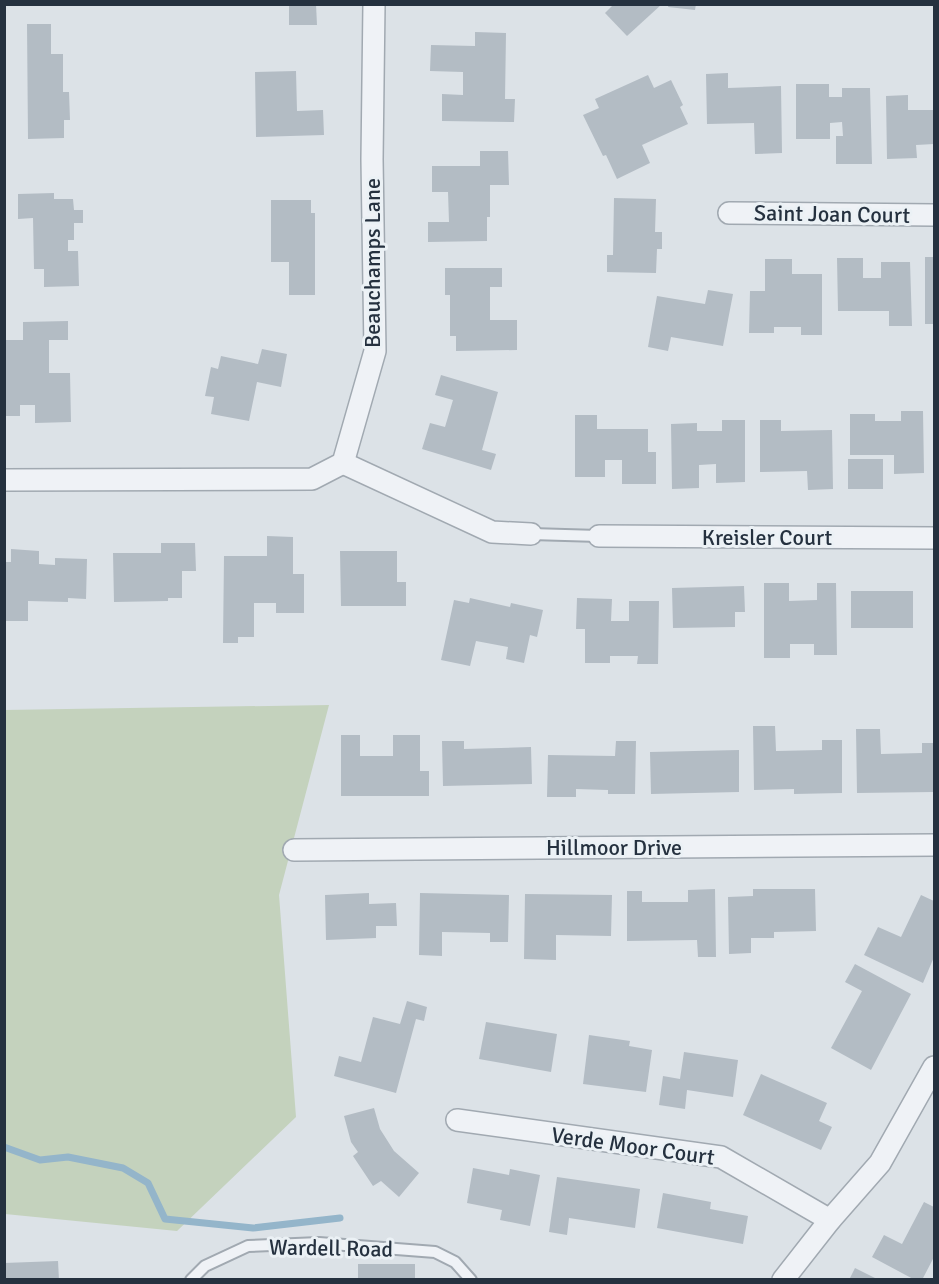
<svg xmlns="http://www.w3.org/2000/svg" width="939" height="1284" viewBox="0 0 939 1284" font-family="Signika,sans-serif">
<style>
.green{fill:#c4d2bd}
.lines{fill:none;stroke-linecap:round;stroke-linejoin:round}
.stream{stroke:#94b5ca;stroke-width:7}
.building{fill:#b3bcc4}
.lane-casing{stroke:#a1a9b1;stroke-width:14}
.street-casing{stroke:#a1a9b1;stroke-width:24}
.lane{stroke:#eff2f6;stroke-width:10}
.street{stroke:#eff2f6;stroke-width:21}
.labels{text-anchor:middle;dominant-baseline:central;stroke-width:6;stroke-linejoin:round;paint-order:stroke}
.street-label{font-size:22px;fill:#25313f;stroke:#ebf1f5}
</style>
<rect width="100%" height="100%" fill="#dce2e7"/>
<polygon class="green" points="329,705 279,895 296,1117 177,1231 5,1214 4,710"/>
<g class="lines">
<polyline class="stream" points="4,1147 40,1160 68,1157 123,1168 148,1183 165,1219 253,1228 340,1218"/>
</g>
<g class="building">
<polygon points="289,4 316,4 317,25 289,25"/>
<polygon points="614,4 662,4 627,36 605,13"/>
<polygon points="669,4 696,4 695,10 668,7"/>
<polygon points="27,24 51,24 51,54 63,54 63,92 69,92 70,120 64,120 64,138 28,139"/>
<polygon points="475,32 506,33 505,99 515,99 514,122 442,121 442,94 463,95 463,72 430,71 431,45 475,46"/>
<polygon points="296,71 297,111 323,110 324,135 256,137 255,72"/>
<polygon points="728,73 728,88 781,86 782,153 755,154 754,123 707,124 706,74"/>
<polygon points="648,75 654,88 671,80 683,105 680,107 688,124 642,145 650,163 617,179 606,155 603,156 583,115 599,108 595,99"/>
<polygon points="796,84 829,84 829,97 842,97 842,88 870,88 872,164 836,164 836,136 843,136 842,122 830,123 830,139 796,139"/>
<polygon points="908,95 908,110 934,110 934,144 916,145 917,158 887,159 886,96"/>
<polygon points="480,151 508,151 509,185 490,185 490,217 487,217 487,241 428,242 428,222 449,222 448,192 432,192 432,166 480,166"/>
<polygon points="54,193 54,199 73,199 74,210 83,210 83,223 74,223 74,240 68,240 68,251 78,251 79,286 44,287 44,269 34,269 33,218 18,219 18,194"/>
<polygon points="614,198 656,199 655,232 662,232 662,249 657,249 656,273 607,272 607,255 613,255"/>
<polygon points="271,200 311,200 311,213 315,213 315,295 289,295 289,262 271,262"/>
<rect x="925" y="257" width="9" height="67"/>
<polygon points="837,258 863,258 863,278 881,278 881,262 910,262 912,326 889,326 889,311 838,311"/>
<polygon points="765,259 792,259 792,274 822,274 822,335 801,335 801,327 774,327 774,333 749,333 750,291 765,291"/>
<polygon points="445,268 502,268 502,287 490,287 490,320 517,320 517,350 456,351 456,336 450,336 450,295 445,295"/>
<polygon points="708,290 733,294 723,346 671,337 668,351 648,347 657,296 705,304"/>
<polygon points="68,321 68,340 49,340 49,373 70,373 71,422 35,423 35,405 20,405 20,416 4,416 4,340 23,340 23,322"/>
<polygon points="262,349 287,354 281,387 257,382 249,421 211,414 214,397 205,396 211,367 218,369 221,356 258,364"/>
<polygon points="441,375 498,392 482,450 496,454 491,470 422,449 430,423 445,427 453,400 435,395"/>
<polygon points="901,411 923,411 924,473 894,474 894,455 850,455 850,414 875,414 875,421 901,421"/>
<polygon points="575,415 597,415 597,429 648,429 648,452 656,452 656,484 622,484 622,460 605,460 605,477 575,477"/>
<polygon points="722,420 745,420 745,482 716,483 716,464 699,465 699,488 672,489 671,424 697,423 697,431 722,431"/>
<polygon points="760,420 781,420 781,431 832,430 833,489 808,490 807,471 760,472"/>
<rect x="848" y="459" width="35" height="30"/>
<polygon points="267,536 293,537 293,574 304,574 304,613 276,613 276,603 254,603 254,637 238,637 238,643 223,643 224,556 267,556"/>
<polygon points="161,543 195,543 196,571 182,571 182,598 168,598 168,601 114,602 113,553 161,553"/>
<polygon points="11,549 39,551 39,564 55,565 55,558 87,559 86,599 68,598 68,602 28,601 28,621 4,621 4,562 11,562"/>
<polygon points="340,551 397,551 397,582 406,582 406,606 341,606"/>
<polygon points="764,583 789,583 789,601 817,600 817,583 836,583 837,655 814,655 814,644 790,644 790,658 764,658"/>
<polygon points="744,586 745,612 735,612 735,627 673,628 672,588"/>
<rect x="851" y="591" width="62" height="37"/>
<polygon points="470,598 510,607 511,603 543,610 537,637 530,635 524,663 506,659 508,647 476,641 470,666 441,660 454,600 469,603"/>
<polygon points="577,598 612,599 611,621 629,621 629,601 659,601 658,664 637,664 638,656 610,656 610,663 585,663 585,629 576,629"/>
<polygon points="753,726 775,726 776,751 822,750 822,740 842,740 842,793 794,794 794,789 754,790"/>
<polygon points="856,729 880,729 881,754 922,753 922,743 934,743 934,792 857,793"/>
<polygon points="341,735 360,735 360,756 393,756 393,735 420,735 420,771 429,771 429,796 341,796"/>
<polygon points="442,741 464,741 464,749 531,747 532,784 443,786"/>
<polygon points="616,741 636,741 635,794 608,794 608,790 576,789 576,797 547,797 548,755 615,756"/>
<polygon points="739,750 739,792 651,794 650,752"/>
<polygon points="715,889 716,957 698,957 697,940 627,941 627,891 642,891 642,902 688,902 688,890"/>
<polygon points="753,889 815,889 816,931 774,932 774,938 751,938 751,953 729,954 728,897 753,896"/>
<polygon points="369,893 369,904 396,903 397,926 376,926 376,938 326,940 325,895"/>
<polygon points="420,893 509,895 508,942 490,942 490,933 442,932 442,956 419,955"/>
<polygon points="525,894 612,895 611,936 556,935 556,960 524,959"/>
<polygon points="921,895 934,901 934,957 923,983 864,955 878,927 901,937"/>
<polygon points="855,964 911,994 871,1070 831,1048 862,991 845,982"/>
<polygon points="407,1001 427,1007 424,1021 416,1019 396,1093 334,1076 339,1056 361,1062 373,1017 400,1024"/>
<polygon points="486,1022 557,1034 551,1072 479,1059"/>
<polygon points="589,1035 630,1041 629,1046 652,1050 646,1092 583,1084"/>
<polygon points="684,1052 738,1060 733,1097 687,1090 685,1109 659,1105 663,1076 680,1079"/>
<polygon points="761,1074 827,1103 819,1121 832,1127 821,1150 743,1115"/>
<polygon points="374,1108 380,1129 394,1151 419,1173 399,1197 381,1181 373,1186 353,1156 358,1152 351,1142 344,1116"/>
<polygon points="473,1168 509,1175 510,1169 540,1175 530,1226 500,1220 502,1210 467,1203"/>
<polygon points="557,1177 640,1189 635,1228 569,1218 567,1235 549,1232"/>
<polygon points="663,1193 711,1202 710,1209 748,1216 743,1244 657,1228"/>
<polygon points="924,1202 934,1207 934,1257 922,1280 915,1280 872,1257 884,1235 902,1244"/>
<polygon points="58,1261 59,1280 4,1280 4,1263"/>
<rect x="358" y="1264" width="57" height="16"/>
<polygon points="855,1268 879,1280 849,1280"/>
</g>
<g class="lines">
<defs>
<g id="lane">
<polyline points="531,534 599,536"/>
<polyline points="191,1280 205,1266 248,1246 319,1243 435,1252 455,1262 471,1280"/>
</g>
<g id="street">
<polyline points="729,213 934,215"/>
<polyline points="343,463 492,532 531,534"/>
<polyline points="4,480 312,479 343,463 375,351 372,159 374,4"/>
<polyline points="599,536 934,538"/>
<polyline points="294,850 934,845"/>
<polyline points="457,1120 721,1157 830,1220"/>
<polyline points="783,1280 830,1220 880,1163 934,1067"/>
</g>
</defs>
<use href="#lane" class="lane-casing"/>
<use href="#street" class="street-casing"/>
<use href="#lane" class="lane"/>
<use href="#street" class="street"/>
</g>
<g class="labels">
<g class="street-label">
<text transform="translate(832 214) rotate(1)">Saint Joan Court</text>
<text transform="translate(372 263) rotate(-90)">Beauchamps Lane</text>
<text x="767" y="537">Kreisler Court</text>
<text x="614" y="847">Hillmoor Drive</text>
<text transform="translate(633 1146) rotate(8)">Verde Moor Court</text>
<text transform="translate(331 1248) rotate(1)">Wardell Road</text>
</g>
</g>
<rect width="939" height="1284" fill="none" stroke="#25313f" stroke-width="12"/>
</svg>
